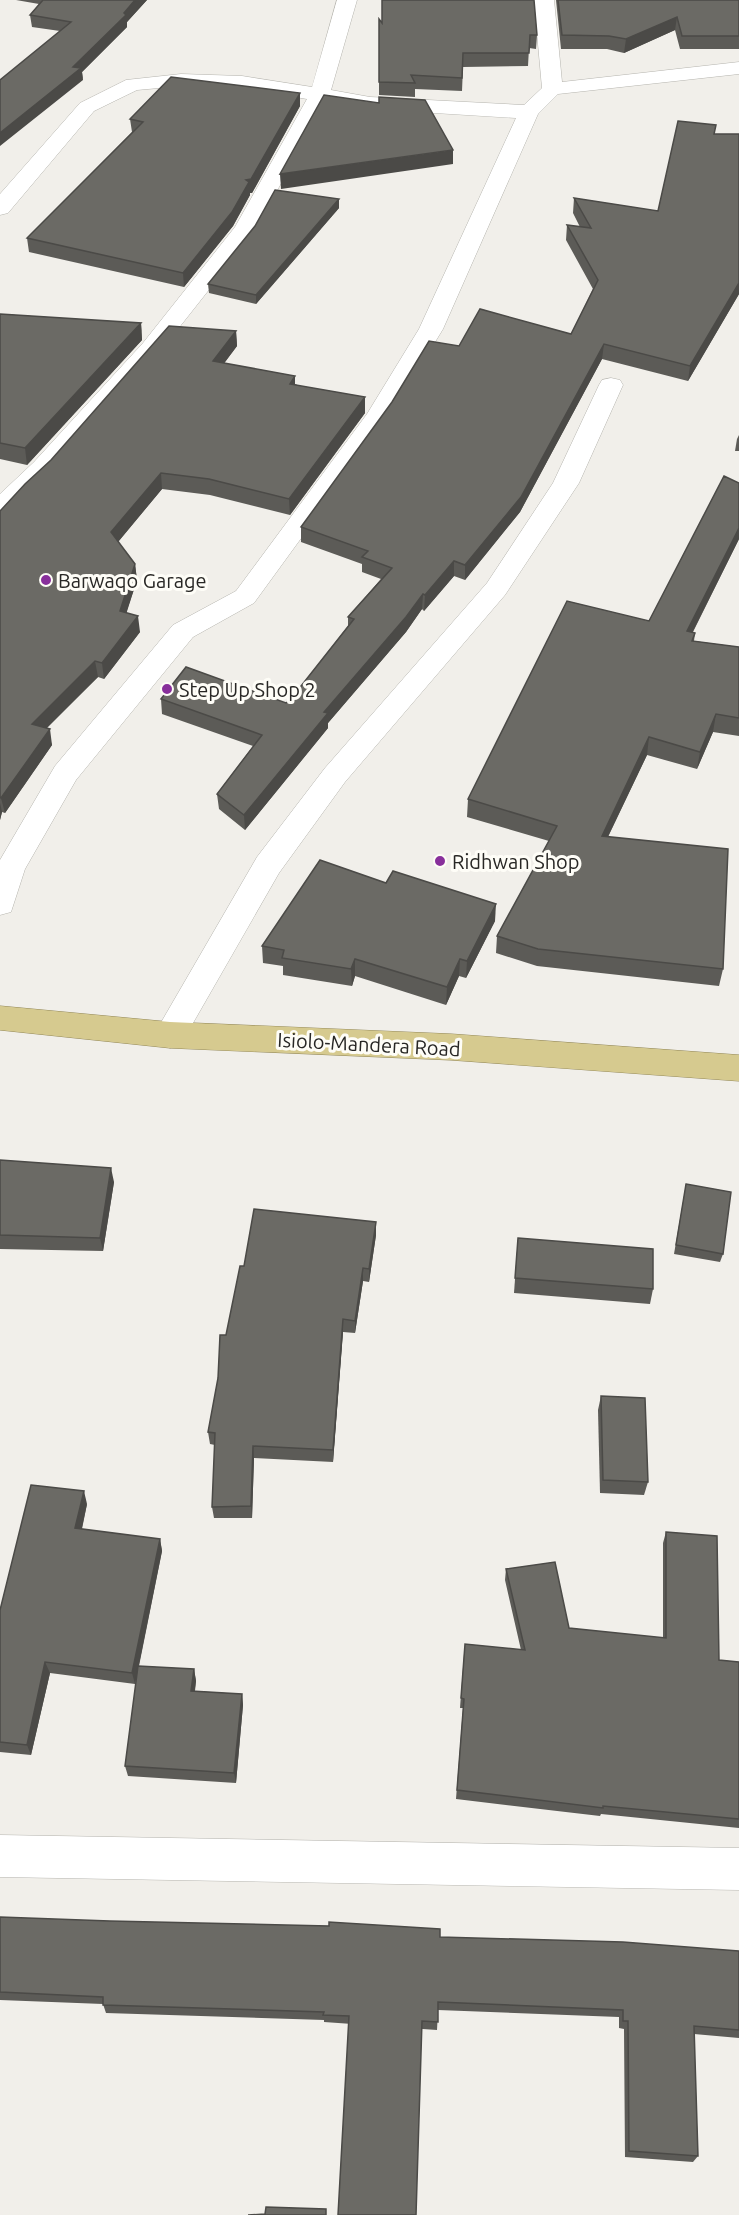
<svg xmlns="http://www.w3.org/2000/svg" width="739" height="2215" viewBox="0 0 739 2215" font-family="Ubuntu,sans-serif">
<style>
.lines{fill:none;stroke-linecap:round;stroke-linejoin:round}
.minor-casing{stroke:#b5b4ae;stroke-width:1}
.trunk-casing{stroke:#938858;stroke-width:1}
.minor{fill:#fff;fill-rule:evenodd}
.trunk{fill:#d6ca8f;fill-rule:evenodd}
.wall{fill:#5c5b57}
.shaded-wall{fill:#4b4a47}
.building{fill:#6b6a65;stroke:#4b4a47;stroke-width:1.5}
.poi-dot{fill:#882f9b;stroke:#fefdf7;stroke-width:2}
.labels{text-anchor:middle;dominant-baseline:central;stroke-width:6;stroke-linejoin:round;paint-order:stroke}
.poi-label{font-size:20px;fill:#282725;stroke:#fefdf7;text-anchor:start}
.street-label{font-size:20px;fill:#282725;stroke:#fefdf7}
</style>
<rect width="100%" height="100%" fill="#f1efea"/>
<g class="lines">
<defs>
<g id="minor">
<polygon points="337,0 357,0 331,90 370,97 524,105 542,88 534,0 554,0 562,82 739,62 739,74 558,94 538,114 443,329 390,416 254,603 193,637 76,780 25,869 11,912 0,915 0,860 55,766 173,625 236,591 367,414 419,329 516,118 370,109 326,102 253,234 159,353 52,474 9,514 0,516 0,494 34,462 143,343 235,227 307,99 242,88 181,86 137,90 94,111 8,213 0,215 0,194 80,103 126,80 181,74 242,76 312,87"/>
<polygon points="611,378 620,380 623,385 579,483 505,595 345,782 279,873 181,1044 170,1048 159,1044 154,1035 159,1026 257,857 325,768 487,583 553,483 599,385 602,380"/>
<polygon points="0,1835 739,1848 739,1890 0,1877"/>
</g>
<polygon id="trunk" points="0,1006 170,1022 451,1034 739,1055 739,1081 451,1060 170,1048 0,1030"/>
</defs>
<use href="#minor" class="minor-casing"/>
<use href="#trunk" class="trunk-casing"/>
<use href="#minor" class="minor"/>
<use href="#trunk" class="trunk"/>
</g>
<g class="wall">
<polygon points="16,0 147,0 127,22 127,27 82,72 83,80 60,31 32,27 30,15 39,4"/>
<polygon points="556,0 739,0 739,49 680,49 675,30 624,53 607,49 561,49"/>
<polygon points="379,19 382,23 537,35 536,49 529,48 528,66 463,67 462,91 415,89 415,97 379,95"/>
<polygon points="300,106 252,193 250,193 250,195 233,226 184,287 29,252 27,238 132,132 130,119"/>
<polygon points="715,134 739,134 739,294 688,381 602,359 520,512 465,580 454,576 424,611 422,609 406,632 328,723 328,728 245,830 219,809 217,794 253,746 162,714 161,699 286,703 290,700 348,626 348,617 381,579 362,572 362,564 301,542 301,527 459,346 571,334 593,289 566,240 567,225 580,227 573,213 574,198 658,211"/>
<polygon points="339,199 339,208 256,304 209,293 208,284"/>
<polygon points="0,314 141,323 142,340 27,465 0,459"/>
<polygon points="236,331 237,346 224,363 295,384 365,413 290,515 210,495 162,489 118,542 135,564 137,580 126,613 140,632 104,679 98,677 46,728 52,745 5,813 2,812 0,820 0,511"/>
<polygon points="739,435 739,451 735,451 737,439"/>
<polygon points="739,483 739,539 693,632 695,633 694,641 739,647 739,736 713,732 697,769 647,755 608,837 723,969 719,986 537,966 496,953 497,936 549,841 467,817 468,799 649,621"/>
<polygon points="495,921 466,978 459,976 446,1005 355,976 352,986 283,975 283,966 263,963 262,946"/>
<polygon points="0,1160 114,1182 103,1251 0,1249"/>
<polygon points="686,1184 723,1254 720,1262 674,1254"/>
<polygon points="376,1222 376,1235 369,1282 363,1281 355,1333 343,1332 333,1462 254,1458 252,1518 214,1518 212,1507 215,1445 210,1444 208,1432 226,1335 244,1266"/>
<polygon points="518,1238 653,1289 650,1304 514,1293"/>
<polygon points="601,1396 648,1482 644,1495 600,1493 598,1410"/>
<polygon points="87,1504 82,1529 160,1539 162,1551 139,1666 194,1669 196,1681 195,1691 242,1694 243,1705 236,1783 128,1776 125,1766 137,1676 135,1684 50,1673 31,1755 0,1752 0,1610"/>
<polygon points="666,1532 719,1660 739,1662 739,1828 601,1814 600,1816 456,1799 463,1708 460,1708 464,1654 521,1650 505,1580 506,1569 569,1628 663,1638 663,1543"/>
<polygon points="0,1917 739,1951 739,2038 694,2034 698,2156 693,2162 625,2157 624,2029 619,2028 619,2017 438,2010 437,2030 324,2022 324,2020 106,2013 103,2004 0,2000"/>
</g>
<g class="shaded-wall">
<polygon points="135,0 147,0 127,22 127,27 82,72 83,80 0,146 0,133 73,67"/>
<polygon points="677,17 675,30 624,53 626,39"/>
<polygon points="300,93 300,106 252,193 250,193 250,195 233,226 184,287 183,273 246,180"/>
<polygon points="453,150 453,164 281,189 280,174"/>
<polygon points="339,199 339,208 256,304 256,295"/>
<polygon points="739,283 739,294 688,381 690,366"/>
<polygon points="141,323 142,340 27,465 25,448"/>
<polygon points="236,331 237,346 214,377 213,361"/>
<polygon points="604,344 602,359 520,512 465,580 465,565"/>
<polygon points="295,376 295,392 290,384"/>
<polygon points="365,397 365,413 290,515 289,499"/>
<polygon points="161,473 162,489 113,548 111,532"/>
<polygon points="739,528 739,539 684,649 687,631"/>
<polygon points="454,561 454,576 424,611 425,595"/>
<polygon points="135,564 137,580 122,627 120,611"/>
<polygon points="423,594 422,609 406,632 328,723 328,728 245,830 244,815 324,712"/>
<polygon points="138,616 140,632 104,679 102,663"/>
<polygon points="95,661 98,677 35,740 32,724"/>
<polygon points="716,714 713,732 697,769 700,752"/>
<polygon points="50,729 52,745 5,813 1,798"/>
<polygon points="649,737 647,755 600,853 602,836"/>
<polygon points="0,803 2,812 0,820"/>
<polygon points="496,904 495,921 466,978 467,961"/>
<polygon points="355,959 355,976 352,986 351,969"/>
<polygon points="460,959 459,976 446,1005 447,987"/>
<polygon points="111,1168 114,1182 103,1251 100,1238"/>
<polygon points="376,1222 376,1235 369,1282 369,1269"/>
<polygon points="363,1268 363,1281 355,1333 355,1321"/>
<polygon points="343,1319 343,1332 333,1462 333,1450"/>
<polygon points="253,1446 254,1458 252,1518 251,1506"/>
<polygon points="84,1491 87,1504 79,1541 75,1528"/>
<polygon points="160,1539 162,1551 135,1684 132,1673"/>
<polygon points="45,1662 50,1673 31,1755 27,1745"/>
<polygon points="194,1669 196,1681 193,1702 191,1691"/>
<polygon points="242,1694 243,1705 236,1783 234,1773"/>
</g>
<g class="building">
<polygon points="43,0 135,0 124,13 126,15 73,67 81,68 0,133 0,80 71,22 30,15"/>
<polygon points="382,0 534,0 537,35 530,35 529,53 463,53 462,78 411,75 415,83 379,82 379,19 382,23"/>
<polygon points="558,0 739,0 739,36 682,36 677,17 626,39 609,36 562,35"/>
<polygon points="171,77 300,93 251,179 246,180 249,182 232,212 183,273 27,238 143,122 130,119"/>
<polygon points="324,95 379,103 379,97 425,100 453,150 280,174"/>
<polygon points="678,121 716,125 714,134 739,134 739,283 690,366 604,344 521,497 465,565 454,561 425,595 423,594 406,617 324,712 328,713 244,815 217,794 262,735 161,699 186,667 286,703 290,700 354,619 348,617 392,568 362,557 368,551 301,527 392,402 429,341 459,346 480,309 571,334 598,280 567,225 591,228 574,198 658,211"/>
<polygon points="275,190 339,199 256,295 208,284 255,226"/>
<polygon points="0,314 141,323 25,448 0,443"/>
<polygon points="169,326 236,331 213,361 295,376 290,384 365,397 289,499 209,479 161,473 111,532 135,564 120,611 138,616 102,663 95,661 32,724 50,729 1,798 0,797 0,511 25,484 51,460"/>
<polygon points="724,476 739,483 739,528 687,631 695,633 692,641 739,647 739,718 716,714 700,752 649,737 602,836 728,849 723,969 538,949 497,936 557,826 468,799 567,601 649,621"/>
<polygon points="320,860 386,883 393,871 496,904 467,961 460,959 447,987 355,959 351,969 282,958 284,950 262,946"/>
<polygon points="0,1160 111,1168 100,1238 0,1235"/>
<polygon points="686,1184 731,1192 723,1254 676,1245"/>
<polygon points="254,1209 376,1222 369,1269 363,1268 355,1321 343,1319 333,1450 253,1446 251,1506 212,1507 215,1433 208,1432 218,1378 220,1335 226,1335 240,1266 244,1266"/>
<polygon points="518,1238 653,1249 653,1289 515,1278"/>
<polygon points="601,1396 645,1398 648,1482 603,1480"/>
<polygon points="31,1485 84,1491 75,1528 160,1539 132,1673 45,1662 27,1745 0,1742 0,1610"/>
<polygon points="666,1532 717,1536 719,1660 739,1662 739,1819 603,1806 603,1808 457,1790 464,1699 461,1698 465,1644 525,1650 506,1569 555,1562 569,1628 666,1638"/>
<polygon points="138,1666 194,1669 191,1691 242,1694 234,1773 125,1766"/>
<polygon points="0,1917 110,1921 329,1926 329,1922 440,1929 440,1937 623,1942 739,1951 739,2030 694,2026 698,2156 629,2151 628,2021 623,2021 623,2010 438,2002 438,2022 422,2021 416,2215 338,2215 349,2016 323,2015 324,2012 103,2005 103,1997 0,1992"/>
<polygon points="266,2207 326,2209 326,2215 248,2215 265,2214"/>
</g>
<g class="poi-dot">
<circle cx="46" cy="580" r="6"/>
<circle cx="167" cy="689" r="6"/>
<circle cx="440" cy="861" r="6"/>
</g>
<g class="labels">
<g class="poi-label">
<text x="58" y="580">Barwaqo Garage</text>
<text x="179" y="689">Step Up Shop 2</text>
<text x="452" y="861">Ridhwan Shop</text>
</g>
<g class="street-label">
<text transform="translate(369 1044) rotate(3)">Isiolo-Mandera Road</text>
</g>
</g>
</svg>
